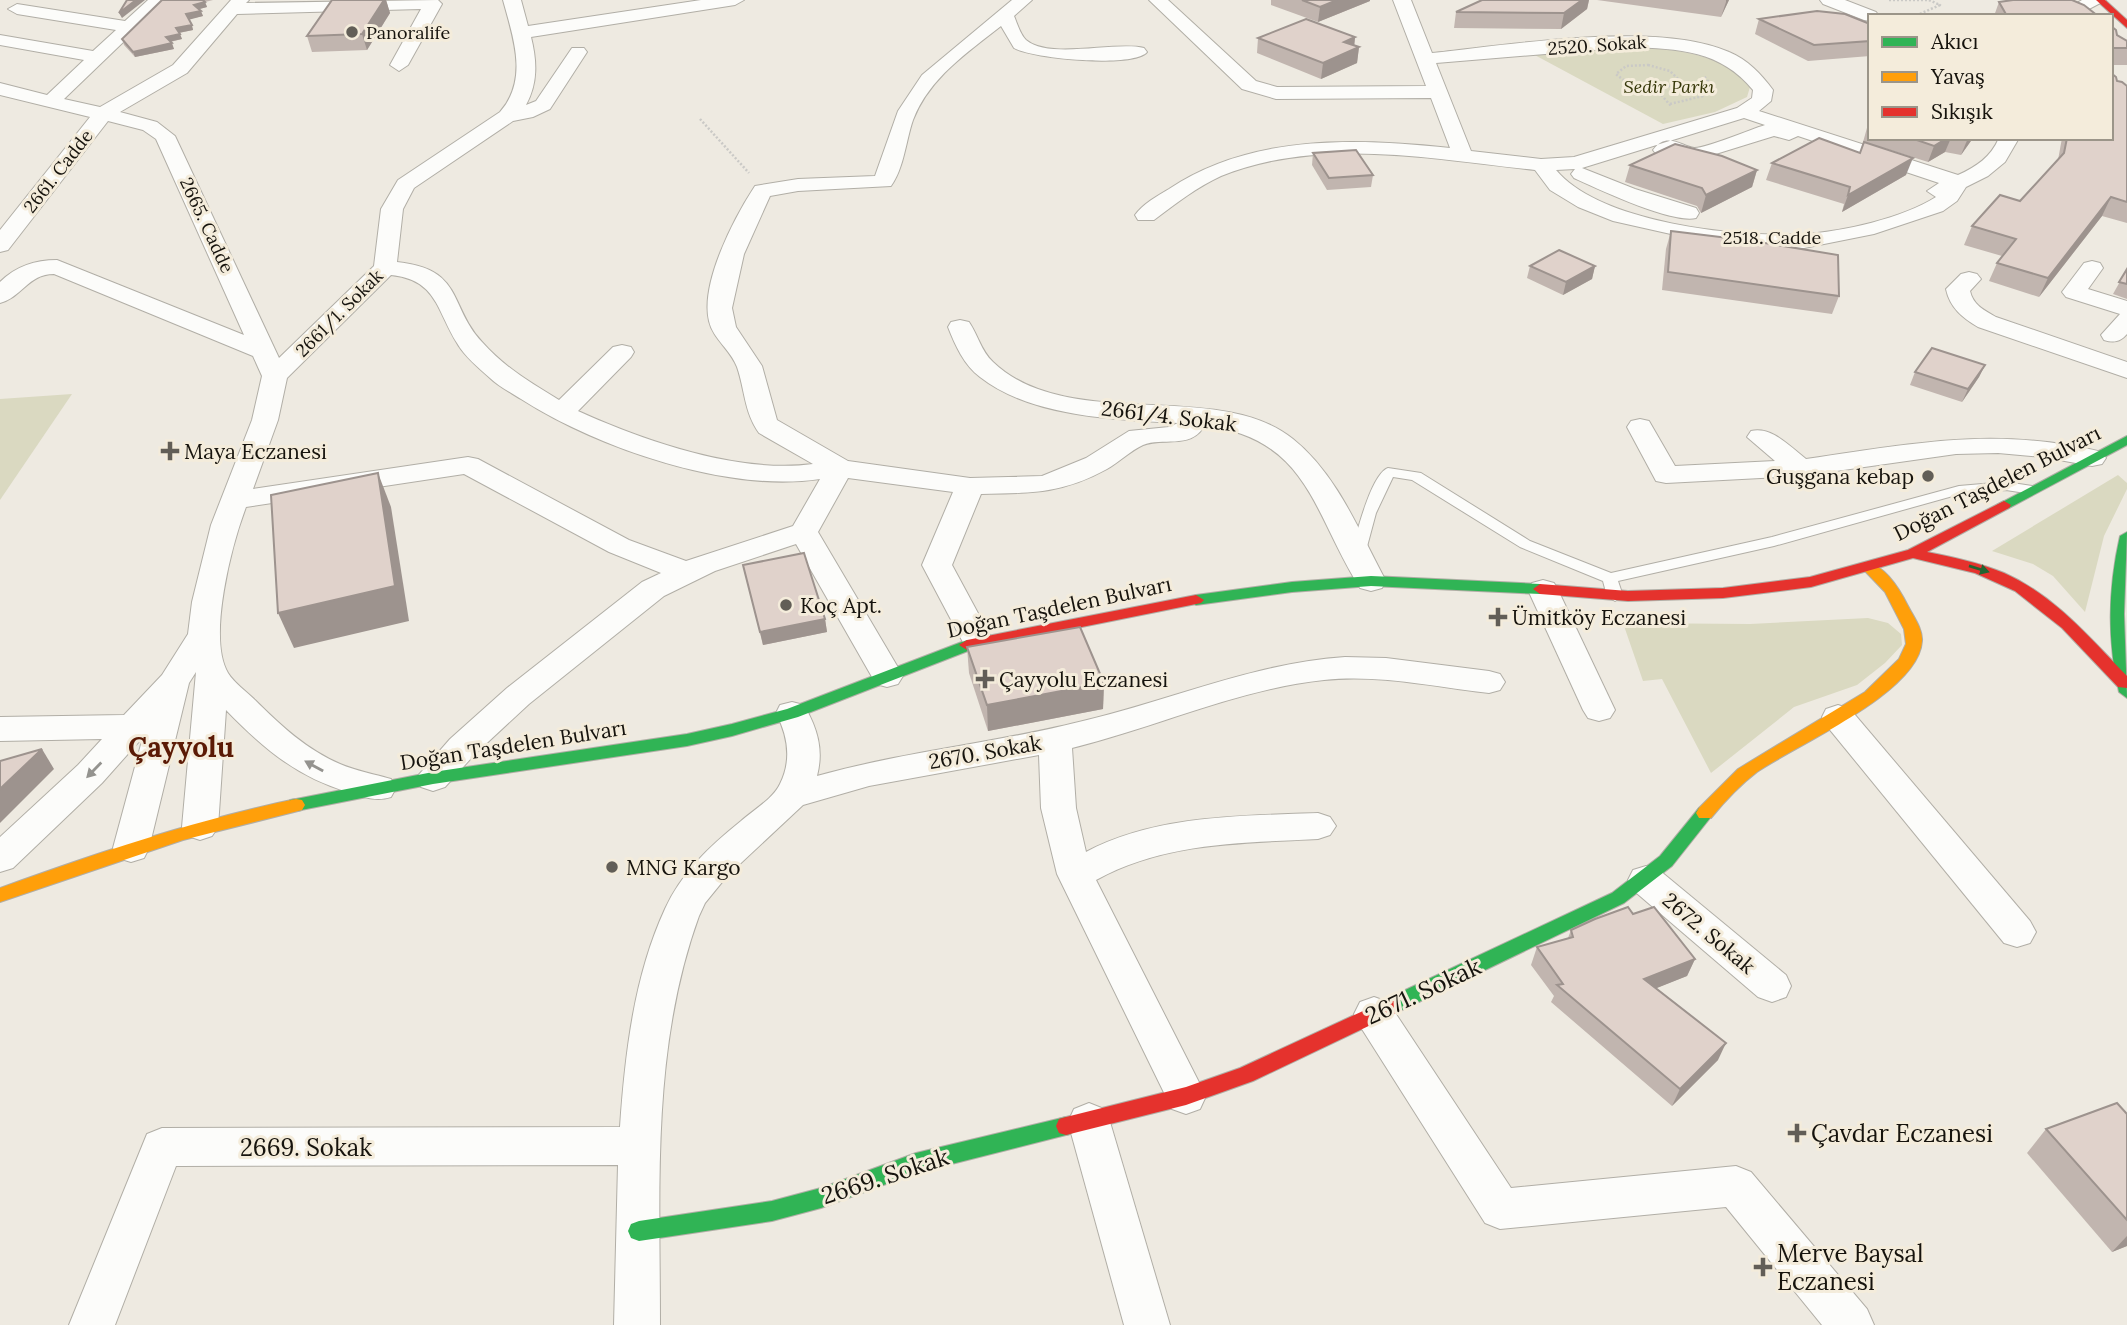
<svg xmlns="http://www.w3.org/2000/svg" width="2127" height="1325" viewBox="0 0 2127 1325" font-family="Lora,serif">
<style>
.green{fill:#dad9c1}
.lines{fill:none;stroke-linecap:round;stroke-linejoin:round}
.lane-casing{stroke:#b1aea6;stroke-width:2}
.street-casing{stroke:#b1aea6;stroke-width:2}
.fast-casing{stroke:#b1aea6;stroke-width:2}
.slow-casing{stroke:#b1aea6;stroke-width:2}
.jam-casing{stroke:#b1aea6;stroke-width:2}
.path{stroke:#cac9c6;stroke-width:2.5;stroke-dasharray:2 2;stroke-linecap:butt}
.lane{fill:#fcfcfa;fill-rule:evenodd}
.street{fill:#fcfcfa;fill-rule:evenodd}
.fast{fill:#30b455;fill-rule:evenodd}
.slow{fill:#ff9f0a;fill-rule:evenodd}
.jam{fill:#e5322d;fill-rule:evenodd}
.wall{fill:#c1b5af}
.shaded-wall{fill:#9d938e}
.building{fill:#e0d2cb;stroke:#9d938e;stroke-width:2}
.oneway{fill:#236431}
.oneway2{fill:#94938f}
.poi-dot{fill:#625e57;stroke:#f4ecdb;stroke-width:2.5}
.labels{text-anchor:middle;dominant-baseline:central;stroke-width:6;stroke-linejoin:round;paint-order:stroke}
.far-poi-label{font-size:18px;fill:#16130d;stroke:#f4ecdb;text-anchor:start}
.far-street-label{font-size:18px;fill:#16130d;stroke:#f4ecdb}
.far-park-label{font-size:18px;font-style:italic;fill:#363709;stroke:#f4ecdb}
.street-label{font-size:21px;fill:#16130d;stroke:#f4ecdb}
.poi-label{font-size:21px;fill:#16130d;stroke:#f4ecdb;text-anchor:start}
.near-street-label{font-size:24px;fill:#16130d;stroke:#f4ecdb}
.near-poi-label{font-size:24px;fill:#16130d;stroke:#f4ecdb;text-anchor:start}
.district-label{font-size:28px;font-weight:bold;fill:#5b1a05;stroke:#f4ecdb}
</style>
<rect width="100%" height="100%" fill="#eeeae1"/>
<g class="green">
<path d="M1628,47C1671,49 1721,51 1750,87L1747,97L1715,112L1663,124L1531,53Z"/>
<polygon points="72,394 0,500 0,399"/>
<polygon points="2118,475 2127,483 2127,489 2104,536 2085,612 2053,576 2033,564 1992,551"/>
<polygon points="1868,618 1888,623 1901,634 1902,645 1885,663 1857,685 1794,707 1711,773 1662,679 1643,681 1623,623 1750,624"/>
</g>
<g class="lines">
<defs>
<path id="lane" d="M1388,468L1421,473L1530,541L1611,573L1772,537L1959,486L2006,482L2032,486L2039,490L2032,494L2006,490L1960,494L1774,546L1618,581L1623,596L1615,601L1607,596L1603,581L1520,547L1412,480L1393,477L1376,513L1365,554L1363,557H1353L1351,554C1356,536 1371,474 1388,468Z"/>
<g id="street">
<path d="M148,0H167L64,99L100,107L173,65L231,0H249L246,3L438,0L442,4L408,65L399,71L390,65L421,9L237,14L187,73L120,112L157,122L175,136L279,358L374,266L381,209L398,180L500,112C529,79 513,37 503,0H521L528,26L701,0H744L735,5L531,37C537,61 538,83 526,105L536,101L572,48H584L587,52L550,109L533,117L513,121L414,188L403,209L397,262C464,269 448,305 482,342C504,367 531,383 559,400L613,347L622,345L631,347L634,352L631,357L578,411C644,441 739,474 813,464L759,433C744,412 745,390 737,367C731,350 713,339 709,321C700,283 734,218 755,186L798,179L875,176L898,111L922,75L1012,0H1032L1014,16C1017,23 1020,34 1026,40C1049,60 1115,41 1144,48L1147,52C1134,68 1033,59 1014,48L1001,26C967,53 929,78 913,120C906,140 904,168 891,186L798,191L770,196L744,254L732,308L736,327L762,366L777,420L848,461L970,478L1042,476L1086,458L1129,431L1169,427L1178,423C1116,420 1031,417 980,377C964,365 955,345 948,327L951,322L960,320L969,322C978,335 981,351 993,362C1068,434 1218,378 1293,439C1337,474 1360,533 1386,581L1382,588L1371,591L1360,588C1312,512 1309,437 1201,425L1203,428C1189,449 1162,437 1143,445C1130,451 1119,462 1107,469C1062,494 1030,493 981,494L952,565L993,641L988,648L977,651L966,648L922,565L953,492L848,478L818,532L903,676L898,684L887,687L876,684L796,544L715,571L664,596L529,704L474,755L445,787L433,791L421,787L416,778L450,739L507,688L642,582L661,573L609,552L464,474L246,507C232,544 207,638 228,673C234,683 247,692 255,700C280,725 307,750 340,764C356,771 374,774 391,779L396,788L391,797C376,802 364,797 348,792C297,777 263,748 226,710L218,827L212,836L200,840L188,836L182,827L196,672L189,683L149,848L144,858L131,862L118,858L113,848L143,737L102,783L13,868L0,872V837L78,765L102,739L0,741V717L124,715L162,675L188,634L192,602L211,525L252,420L262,376L253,356L54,274C28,274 21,298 0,303V282C16,266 35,260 57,260L244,335L156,139L143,130L108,121L8,250L0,252V230L90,117L0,95V83L47,95L84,60L0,45V35L93,51L116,30L17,14L8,9L17,4L125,21ZM391,275C437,280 436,309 457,343C464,356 479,368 490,378C498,386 510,392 521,399C598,448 727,493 820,479L793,526L686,561L629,540L478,459L468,457L253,489L278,420L287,378Z"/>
<path d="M1149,0H1168L1256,81L1277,87L1426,86L1393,0H1411L1432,53C1510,45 1658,20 1729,52C1748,60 1761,74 1773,90L1771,101L1759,111L1958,175C1976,167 1991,157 1999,138H2019L2005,162L1988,176L1966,187L1957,201L1943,211L1874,234L1804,248L1742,246L1702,241L1613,221L1578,207L1550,190L1535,170C1433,159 1320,136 1221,176C1197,187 1175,204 1154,220H1138L1135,215C1143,204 1157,196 1169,189C1251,134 1356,138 1450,148L1431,98L1276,99L1242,89ZM1630,47C1679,49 1720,50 1753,90L1752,98L1737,108L1574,157L1541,159L1471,151L1436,63ZM1744,118L1765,125C1752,129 1704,149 1694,148C1680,146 1667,131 1653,150L1656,154L1663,156L1674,153L1693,161L1774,136L1789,140L1798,136L1939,183L1927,191L1936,197C1903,218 1842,232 1803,234C1738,238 1600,223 1556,170L1575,169L1571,174L1574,178C1598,189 1672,224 1696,218L1699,213L1696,208L1635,189L1582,168Z"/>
<polygon points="1820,0 1845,0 1876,12 1879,16 1870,16 1870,21 1864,20 1823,4"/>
<polygon points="2082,0 2106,0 2089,9 2095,16 2076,16 2069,8"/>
<path d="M2092,261L2100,263L2103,268L2088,289L2127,301V334C2120,342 2114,343 2104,340L2101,335L2120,314L2066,297L2062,292L2084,263Z"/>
<path d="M1969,272L1977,274L1981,279L1970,291C1973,305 1984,310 1996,317L2127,362V378L1978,327C1963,318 1950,308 1946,289L1961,274Z"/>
<path d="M1640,419L1649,421L1675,466L1775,461L1747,437L1751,431C1772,426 1790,447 1806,459C1912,444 1995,426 2102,452L2106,458L2102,464L2092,466L2043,457L1998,453L1956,454L1801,476L1666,483L1656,481L1627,427L1631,421Z"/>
<polygon points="1543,580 1554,583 1558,590 1615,710 1610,718 1599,721 1588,718 1583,710 1528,590 1532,583"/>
<path d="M1345,657L1386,658L1489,671L1500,674L1505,682L1500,690L1489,693C1435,687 1379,674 1324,680C1238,689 1157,727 1072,748L1076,808L1086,852C1156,815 1241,816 1318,813L1330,817L1336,826L1330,835L1318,839C1242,843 1165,842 1096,880L1206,1096L1200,1109L1186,1114L1172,1109L1057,874L1041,808L1039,755L869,786L803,805L727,876L705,903L699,916C651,1048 660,1187 660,1325H614L618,1165L176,1166L115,1325H69L147,1134L162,1128L620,1127C625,1054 634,976 665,909C682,872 710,846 741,821C753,810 773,799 780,784C792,760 788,736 776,713L780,705L792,702L804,705C817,728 824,749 817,776C906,751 998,743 1087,720C1174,699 1255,663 1345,657Z"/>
<polygon points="1838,705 1850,709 2030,921 2036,932 2030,943 2017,947 2004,943 1826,725 1822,717 1826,709"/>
<polygon points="1646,866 1659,870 1786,975 1791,986 1786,997 1772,1002 1758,997 1633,890 1628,880 1633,870"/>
<polygon points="1374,997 1388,1002 1511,1188 1736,1166 1751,1172 1867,1309 1874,1325 1822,1325 1726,1207 1500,1229 1485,1223 1360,1026 1354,1014 1360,1002"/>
<polygon points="1089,1103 1104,1109 1110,1122 1170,1325 1124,1325 1068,1122 1074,1109"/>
</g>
<g id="fast">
<polygon points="2127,436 2127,445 2009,508 2004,509 1997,505"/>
<path d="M2127,532L2124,614L2127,698L2119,692C2107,639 2108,589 2120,536Z"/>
<polygon points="1371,576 1540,584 1547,589 1540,594 1371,586 1292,592 1196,605 1188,600 1196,595 1292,582"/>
<polygon points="967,640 975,645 973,649 798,717 732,736 687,746 433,784 296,811 290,810 287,805 290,800 296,799 433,772 687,734 732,724 787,709"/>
<polygon points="1705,806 1711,808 1714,813 1672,866 1624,903 1398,1012 1391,1014 1384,1012 1381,1006 1384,1000 1612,893 1660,856 1699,808"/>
<polygon points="1066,1117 1073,1119 1076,1126 1073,1133 1066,1135 916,1173 821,1208 772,1221 639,1241 631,1238 628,1231 631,1224 639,1221 772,1201 821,1188 916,1153"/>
</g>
<g id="slow">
<path d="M1869,563C1887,568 1900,590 1908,606C1913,616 1923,629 1922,641C1919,693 1796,745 1757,772C1740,785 1725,801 1711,818H1699L1696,813L1699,808L1738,769L1865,692L1899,659L1906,644L1904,629L1885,592L1862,568Z"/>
<path d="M296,799L302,800L305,805L302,810L183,840L0,902V888C97,853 195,820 296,799Z"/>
</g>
<g id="jam">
<polygon points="2096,0 2105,0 2127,20 2127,28"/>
<path d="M2004,501L2011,505L2009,508L1927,552C1953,557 1980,563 2004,573C2054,595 2090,638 2127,676V688L2118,687L2062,628L2015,591L1975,573L1913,558L1811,587L1723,598L1628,601L1540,594L1533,589L1540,584L1628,591L1723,588L1810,577L1908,550Z"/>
<polygon points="1196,595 1204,600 1201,603 967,650 959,645 967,640"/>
<polygon points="1391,998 1398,1000 1401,1006 1398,1012 1253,1081 1186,1105 1066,1135 1059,1133 1056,1126 1059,1119 1066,1117 1186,1087 1240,1068"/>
</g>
</defs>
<use href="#lane" class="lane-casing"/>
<use href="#street" class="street-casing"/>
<use href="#fast" class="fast-casing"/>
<use href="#slow" class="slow-casing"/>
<use href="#jam" class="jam-casing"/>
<g class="path">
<polyline points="1889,0 1929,0 1940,5 1915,16"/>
<path d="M1648,65L1670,71L1680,81C1658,94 1635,91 1616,74L1626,66Z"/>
<polyline points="1656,89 1671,106"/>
<polyline points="1670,104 1703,96 1711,85 1704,76"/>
<polyline points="700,119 749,173"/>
</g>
<use href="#lane" class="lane"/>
<use href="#street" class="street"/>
<use href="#fast" class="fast"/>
<use href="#slow" class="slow"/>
<use href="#jam" class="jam"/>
</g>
<g class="wall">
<polygon points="162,0 213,0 205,2 207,7 199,9 203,16 189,19 193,30 179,33 182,39 170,42 174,49 135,57 124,45 122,39"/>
<polygon points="332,0 386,0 390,13 367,50 312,52 307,36"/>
<polygon points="1271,0 1370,0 1370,1 1318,22 1271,5"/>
<polygon points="1482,0 1589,0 1587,9 1561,29 1454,28 1456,12"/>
<polygon points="1597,0 1729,0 1721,17"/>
<polygon points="1999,2 2098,16 1994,16"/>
<polygon points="1759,19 1870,24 1870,56 1808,61 1755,34"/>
<polygon points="2111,26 2117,35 2127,41 2127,65 2111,65"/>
<polygon points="1355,37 1354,45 1359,47 1357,63 1321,79 1257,53 1258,38"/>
<polygon points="2117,81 2127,86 2127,223 2102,216 2039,297 1989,281 1997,263 2002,256 1964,245 1972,226 2020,201 2058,160 2062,138 2111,138"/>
<polygon points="1870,117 1870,138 1973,138 1961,155 1945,152 1928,162 1884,148 1906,175 1842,212 1844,204 1766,180 1772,163 1860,153"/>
<polygon points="1313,153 1373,175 1371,187 1327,190 1312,165"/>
<polygon points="1630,165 1757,170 1752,187 1701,213 1697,206 1625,182"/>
<polygon points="1671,231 1839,296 1832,314 1662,290 1666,249"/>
<polygon points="1530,266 1595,266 1592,279 1563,295 1527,278"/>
<polygon points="2127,269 2127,299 2113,294"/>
<polygon points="1985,365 1979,377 1962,402 1910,385 1915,372"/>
<polygon points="743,565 825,619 827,632 763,645"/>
<polygon points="967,647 1104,683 1103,709 988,731 969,673"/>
<polygon points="1633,914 1695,959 1687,976 1656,988 1718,1060 1672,1106 1551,1002 1554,996 1531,965 1537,947 1568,938 1571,930"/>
<polygon points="2127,1114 2127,1246 2112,1252 2027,1153 2046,1129"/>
</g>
<g class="shaded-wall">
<polygon points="136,0 145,0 122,18 119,13"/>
<polygon points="384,0 386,0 390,13 367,50 362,34"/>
<polygon points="1337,0 1370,0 1370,1 1318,22 1320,7"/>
<polygon points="1582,0 1589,0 1587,9 1561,29 1564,13"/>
<polygon points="1726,0 1729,0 1721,17 1726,2"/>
<polygon points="205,2 207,7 196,10 194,5"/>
<polygon points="201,11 203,16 188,20 186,14"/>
<polygon points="192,25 193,30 178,33 176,28"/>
<polygon points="180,34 182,39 168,42 166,37"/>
<polygon points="1355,37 1354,49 1359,47 1357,63 1321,79 1323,63 1344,42"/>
<polygon points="172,43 174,49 135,57 133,52"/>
<polygon points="1947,138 1951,138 1945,152 1928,162 1934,146"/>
<polygon points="1968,138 1973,138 1961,155"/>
<polygon points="1913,158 1906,175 1842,212 1848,195"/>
<polygon points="1757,170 1752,187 1701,213 1706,195"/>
<polygon points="2111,197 2102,216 2039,297 2048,278"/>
<polygon points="1595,266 1592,279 1563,295 1566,282"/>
<polygon points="1985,365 1979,377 1962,402 1968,389"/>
<polygon points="378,473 391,507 409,621 294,648 278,613"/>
<polygon points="825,619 827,632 763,645 760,632"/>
<polygon points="1104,683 1103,709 988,731 987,705"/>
<polygon points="42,749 54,769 0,823 0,789"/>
<polygon points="1695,959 1687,976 1637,996 1644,979"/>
<polygon points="1726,1043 1718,1060 1672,1106 1680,1089"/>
<polygon points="2127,1236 2127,1246 2112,1252"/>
</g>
<g class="building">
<polygon points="127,0 136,0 119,13"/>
<polygon points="162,0 203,0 205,2 194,5 201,11 186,14 192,25 176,28 180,34 166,37 172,43 133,52 122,39"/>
<polygon points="332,0 384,0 362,34 307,36"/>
<polygon points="1302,0 1337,0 1320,7"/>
<polygon points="1482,0 1582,0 1564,13 1456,12"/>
<polygon points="2013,0 2072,0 2084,5 2098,16 2007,16 1999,2"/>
<polygon points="1817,11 1845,14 1870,24 1870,41 1814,45 1759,19"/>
<polygon points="1306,19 1355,37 1344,42 1359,47 1323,63 1258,38"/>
<polygon points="2111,26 2116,30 2117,35 2127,41 2127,48 2111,48"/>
<polygon points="2111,73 2116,77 2117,81 2122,82 2127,86 2127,202 2111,197 2048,278 1997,263 2016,239 1972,226 2000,195 2020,201 2064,153 2067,138 2111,138"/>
<polygon points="1819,138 1860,153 1864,142 1913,158 1848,195 1850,187 1772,163"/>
<polygon points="1911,138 1947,138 1934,146"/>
<polygon points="1675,144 1722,156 1757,170 1706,195 1702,188 1630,165"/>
<polygon points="1356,150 1373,175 1329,178 1313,153"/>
<polygon points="1671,231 1753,241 1838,255 1839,296 1668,272"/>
<polygon points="1559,250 1595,266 1566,282 1530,266"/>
<polygon points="2127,269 2127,284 2119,282"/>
<polygon points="1932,348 1985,365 1968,389 1915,372"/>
<polygon points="378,473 395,586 278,613 271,495"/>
<polygon points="804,553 825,619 760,632 743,565"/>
<polygon points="1080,627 1104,683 987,705 967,647"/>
<polygon points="42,749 0,789 0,761"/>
<polygon points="1628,907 1633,914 1654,907 1695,959 1644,979 1726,1043 1680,1089 1557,985 1563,984 1537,947 1573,937 1571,930 1595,919"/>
<polygon points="2117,1103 2127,1114 2127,1220 2046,1129"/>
</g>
<defs><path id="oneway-solid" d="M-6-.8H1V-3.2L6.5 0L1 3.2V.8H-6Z" transform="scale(1.75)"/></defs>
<use class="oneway" href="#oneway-solid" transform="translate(1979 569) rotate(17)"/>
<g class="oneway2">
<use href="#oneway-solid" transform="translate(314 766) rotate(-151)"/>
<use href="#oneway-solid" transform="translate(94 770) rotate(134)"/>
</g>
<g class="poi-dot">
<circle cx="352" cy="32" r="7"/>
<path d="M166.5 440.5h7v7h7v7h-7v7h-7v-7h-7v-7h7z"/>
<circle cx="1928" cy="476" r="7"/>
<circle cx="786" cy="605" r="7"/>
<path d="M1494.5 606.5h7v7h7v7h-7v7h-7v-7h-7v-7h7z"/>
<path d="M981.5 668.5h7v7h7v7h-7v7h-7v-7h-7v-7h7z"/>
<circle cx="612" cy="867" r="7"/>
<path d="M1793.5 1122.5h7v7h7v7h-7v7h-7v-7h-7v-7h7z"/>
<path d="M1759.5 1256.5h7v7h7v7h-7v7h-7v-7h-7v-7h7z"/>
</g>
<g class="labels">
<g class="far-poi-label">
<text x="366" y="32">Panoralife</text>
</g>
<g class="far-street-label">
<text transform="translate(1597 45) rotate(-4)">2520. Sokak</text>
<text transform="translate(58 171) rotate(-52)">2661. Cadde</text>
<text transform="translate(207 225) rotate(65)">2665. Cadde</text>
<text x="1772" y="237">2518. Cadde</text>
<text transform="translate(339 313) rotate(-45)">2661/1. Sokak</text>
</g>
<g class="far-park-label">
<text x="1669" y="86">Sedir Parkı</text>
</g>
<g class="street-label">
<text transform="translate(1169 416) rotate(7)">2661/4. Sokak</text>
<text transform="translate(1997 483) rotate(-27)">Doğan Taşdelen Bulvarı</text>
<text transform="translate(1059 607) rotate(-12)">Doğan Taşdelen Bulvarı</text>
<text transform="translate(513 745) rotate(-9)">Doğan Taşdelen Bulvarı</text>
<text transform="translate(985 752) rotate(-10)">2670. Sokak</text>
<text transform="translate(1709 933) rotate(40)">2672. Sokak</text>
</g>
<g class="poi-label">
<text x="184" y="451">Maya Eczanesi</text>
<text x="1914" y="476" text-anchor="end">Guşgana kebap</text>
<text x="800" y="605">Koç Apt.</text>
<text x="1512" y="617">Ümitköy Eczanesi</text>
<text x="999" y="679">Çayyolu Eczanesi</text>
<text x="626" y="867">MNG Kargo</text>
</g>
<g class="near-street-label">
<text transform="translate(1423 991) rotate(-25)">2671. Sokak</text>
<text x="306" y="1147">2669. Sokak</text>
<text transform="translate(885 1176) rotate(-18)">2669. Sokak</text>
</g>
<g class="near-poi-label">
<text x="1811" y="1133">Çavdar Eczanesi</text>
<text x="1777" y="1253">Merve Baysal<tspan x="1777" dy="28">Eczanesi</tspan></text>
</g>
<g class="district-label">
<text x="181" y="747">Çayyolu</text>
</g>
</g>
<rect x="1868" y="14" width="245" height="126" fill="#f4ecdb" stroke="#9b9589" stroke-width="2"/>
<rect x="1882" y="37" width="35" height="10" fill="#30b455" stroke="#9b9589" stroke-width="2"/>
<text x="1931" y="49" font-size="21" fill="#16130d">Akıcı</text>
<rect x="1882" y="72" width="35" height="10" fill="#ff9f0a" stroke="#9b9589" stroke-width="2"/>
<text x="1931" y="84" font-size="21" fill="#16130d">Yavaş</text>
<rect x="1882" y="107" width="35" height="10" fill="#e5322d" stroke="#9b9589" stroke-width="2"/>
<text x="1931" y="119" font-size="21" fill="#16130d">Sıkışık</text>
</svg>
